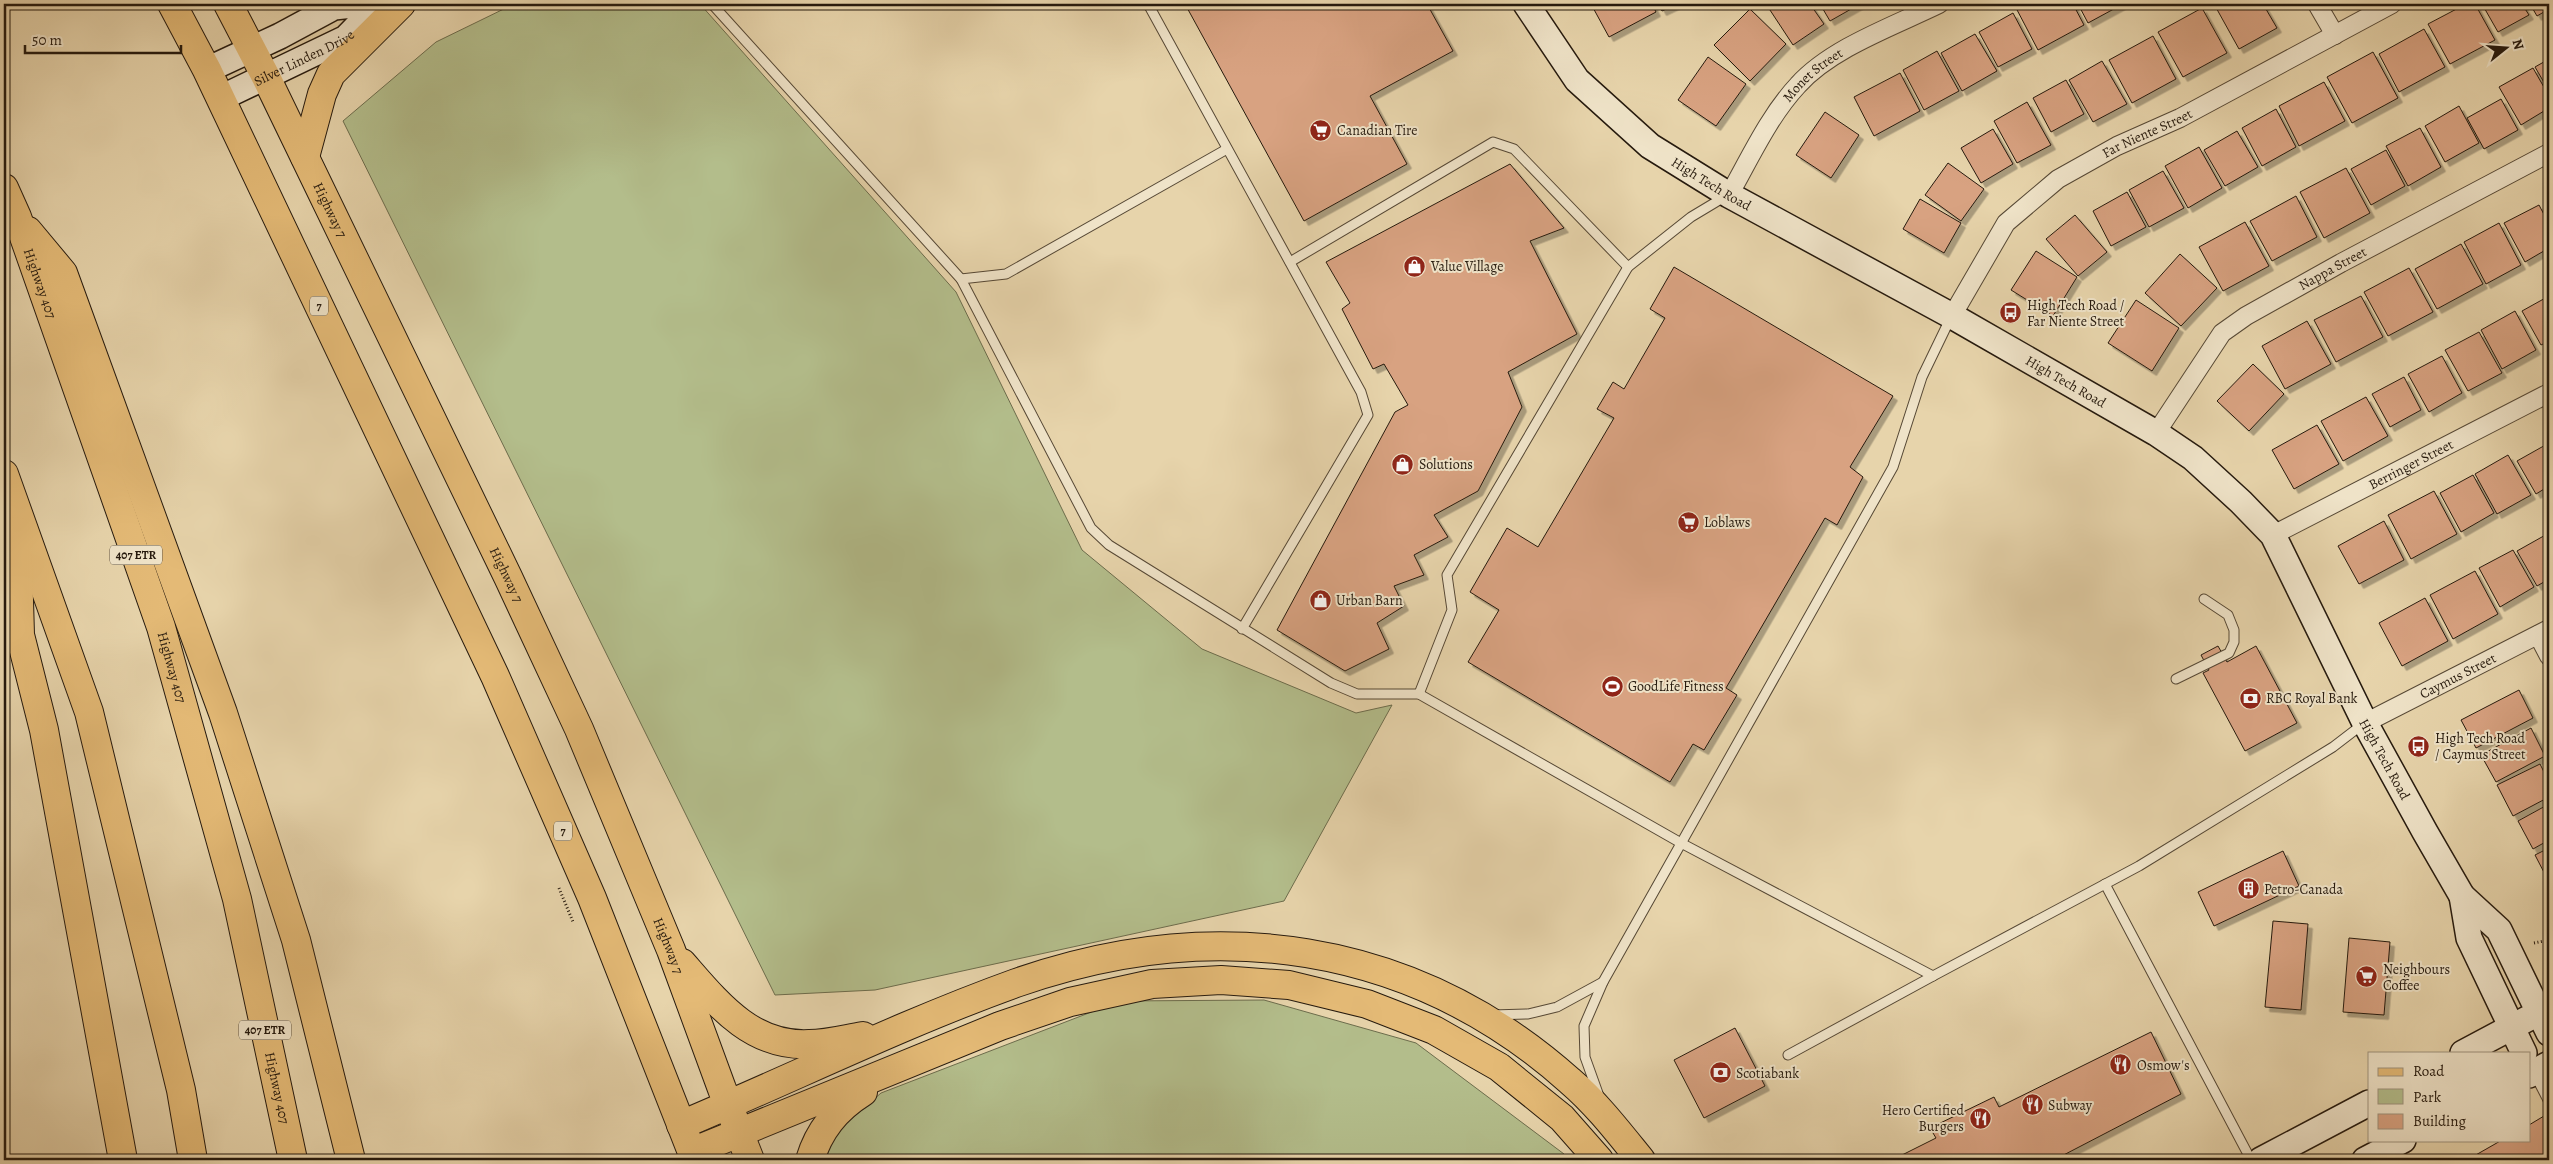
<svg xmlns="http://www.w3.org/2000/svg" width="2553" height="1164" viewBox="0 0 2553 1164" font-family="Alegreya,serif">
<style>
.green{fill:#b3bd8b;stroke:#6c6c4c}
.building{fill:#d8a281;stroke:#261a0e;filter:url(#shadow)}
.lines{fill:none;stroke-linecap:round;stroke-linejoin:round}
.lane-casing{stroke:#564835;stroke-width:11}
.street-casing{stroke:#564835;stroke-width:20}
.secondary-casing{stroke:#261a0e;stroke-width:28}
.primary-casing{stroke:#261a0e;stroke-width:30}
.highway-casing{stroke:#261a0e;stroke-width:30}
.path{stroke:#261a0e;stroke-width:3;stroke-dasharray:1 2.5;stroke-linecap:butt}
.lane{stroke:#efe3c8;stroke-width:9}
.street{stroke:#efe3c8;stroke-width:18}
.secondary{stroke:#efe3c8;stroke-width:25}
.primary{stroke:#e4ba76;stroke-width:28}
.highway{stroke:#e4ba76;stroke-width:28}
.labels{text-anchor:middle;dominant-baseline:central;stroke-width:4;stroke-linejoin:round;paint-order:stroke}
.shield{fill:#efe3c8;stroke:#625646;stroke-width:1}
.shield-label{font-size:12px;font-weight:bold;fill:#261a0e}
.street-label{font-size:14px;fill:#261a0e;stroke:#efe3c8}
.poi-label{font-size:14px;fill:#261a0e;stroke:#efe3c8;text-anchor:start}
</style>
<defs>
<filter id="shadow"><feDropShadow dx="4.5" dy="4.5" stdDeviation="0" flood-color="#0004"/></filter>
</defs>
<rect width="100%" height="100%" fill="#e7d4ab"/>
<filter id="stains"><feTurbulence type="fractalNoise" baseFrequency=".004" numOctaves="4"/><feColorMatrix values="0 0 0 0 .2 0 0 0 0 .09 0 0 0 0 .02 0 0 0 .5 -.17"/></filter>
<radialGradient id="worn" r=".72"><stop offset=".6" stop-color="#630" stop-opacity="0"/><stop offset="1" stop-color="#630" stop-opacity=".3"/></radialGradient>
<g class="green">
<polygon points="514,4 700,4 956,292 1082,550 1202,649 1356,713 1392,705 1284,901 875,990 775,995 343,121 436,42"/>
<polygon points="1264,1000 1416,1043 1564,1154 1568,1160 827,1160 830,1137 881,1093 1120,1001"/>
</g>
<g class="building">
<polygon points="1185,4 1427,4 1453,51 1370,96 1407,164 1304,221"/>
<polygon points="1591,4 1652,4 1656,12 1609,37"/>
<polygon points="1658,4 1677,4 1662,11"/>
<polygon points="1766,4 1810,4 1824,24 1793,45"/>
<polygon points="1820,4 1860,4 1830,21"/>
<polygon points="2020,4 2073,4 2084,25 2038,50 2015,6"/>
<polygon points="2078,4 2123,4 2088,23"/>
<polygon points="2214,4 2263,4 2277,28 2239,49"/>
<polygon points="2466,4 2475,4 2495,40 2450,64 2428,24"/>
<polygon points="2482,4 2522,4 2529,15 2498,32"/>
<polygon points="2530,4 2549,4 2549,9 2537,16"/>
<polygon points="2202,8 2227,53 2183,77 2158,32"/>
<polygon points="1750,9 1786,44 1750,81 1714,45"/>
<polygon points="2013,13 2032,49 1998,67 1979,32"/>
<polygon points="2424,29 2445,67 2399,92 2379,54"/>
<polygon points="1975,34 1997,71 1962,91 1941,53"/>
<polygon points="2153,36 2176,79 2132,103 2109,60"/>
<polygon points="1937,51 1959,91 1924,110 1903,70"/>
<polygon points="2373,52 2398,98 2352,123 2327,77"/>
<polygon points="1708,57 1746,84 1716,126 1678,100"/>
<polygon points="2549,59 2549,91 2535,67"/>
<polygon points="2102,61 2127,104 2093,122 2069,80"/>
<polygon points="2533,68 2549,96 2549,108 2521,125 2499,87"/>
<polygon points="1900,73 1920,111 1874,136 1854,97"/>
<polygon points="2066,80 2084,114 2051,132 2033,98"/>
<polygon points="2324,82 2345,121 2299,146 2279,106"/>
<polygon points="2501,99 2518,130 2484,149 2467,118"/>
<polygon points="2027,102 2051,145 2017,163 1994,121"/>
<polygon points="2459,106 2479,143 2445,162 2425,126"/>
<polygon points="2276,109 2296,147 2262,166 2242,128"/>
<polygon points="1825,112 1859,135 1831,178 1796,155"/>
<polygon points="2420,128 2441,167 2408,186 2386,146"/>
<polygon points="1993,129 2013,164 1981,183 1961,148"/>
<polygon points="2237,131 2258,167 2225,186 2204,150"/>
<polygon points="2199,147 2222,188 2188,208 2165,166"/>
<polygon points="2386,150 2405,186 2371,205 2351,169"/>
<polygon points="1948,163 1984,189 1961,221 1925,195"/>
<polygon points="1510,164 1564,228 1530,241 1577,334 1508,372 1522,407 1478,491 1434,515 1448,537 1414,555 1424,575 1394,586 1404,606 1377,623 1389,649 1345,671 1277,630 1395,412 1408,405 1384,364 1373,369 1342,309 1350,303 1326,262"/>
<polygon points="2346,168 2370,213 2324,238 2300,192"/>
<polygon points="2163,171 2184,208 2149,227 2129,190"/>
<polygon points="2127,192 2146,227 2111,246 2093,211"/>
<polygon points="2296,196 2317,237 2272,261 2250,221"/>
<polygon points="1920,199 1961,223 1944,253 1903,229"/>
<polygon points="2539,205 2549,224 2549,248 2525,262 2504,223"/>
<polygon points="2075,215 2107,252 2078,276 2046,239"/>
<polygon points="2245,222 2269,266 2223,291 2199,247"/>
<polygon points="2499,223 2521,265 2486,284 2464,242"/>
<polygon points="2461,244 2483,284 2437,309 2415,269"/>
<polygon points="2036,251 2077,277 2053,316 2011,290"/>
<polygon points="2180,254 2217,288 2181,326 2145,293"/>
<polygon points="1674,267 1893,396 1850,467 1863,477 1837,525 1825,518 1726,688 1737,695 1704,750 1693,744 1670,782 1468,662 1499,610 1470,592 1507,528 1538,547 1614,418 1597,409 1613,382 1624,389 1665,318 1650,309"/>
<polygon points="2409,268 2433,312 2388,336 2364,292"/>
<polygon points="2361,296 2383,337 2336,362 2314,320"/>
<polygon points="2549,296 2549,341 2541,345 2522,311"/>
<polygon points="2136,300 2179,328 2152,371 2108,343"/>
<polygon points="2515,311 2536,350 2502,369 2481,330"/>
<polygon points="2307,321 2331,364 2285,389 2262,346"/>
<polygon points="2479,332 2502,373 2468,391 2445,350"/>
<polygon points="2442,356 2462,393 2429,412 2408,374"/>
<polygon points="2253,364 2284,394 2249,431 2217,401"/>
<polygon points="2404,377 2421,410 2390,427 2372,394"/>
<polygon points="2366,397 2388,436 2343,461 2321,421"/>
<polygon points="2317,425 2339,464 2294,489 2272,450"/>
<polygon points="2549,443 2549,486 2536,494 2517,461"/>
<polygon points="2508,455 2531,495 2497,514 2475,474"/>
<polygon points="2473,475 2494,513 2461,532 2440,493"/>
<polygon points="2434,491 2457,534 2411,559 2388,515"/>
<polygon points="2384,521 2404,560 2359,584 2338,546"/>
<polygon points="2549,533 2549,579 2537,586 2517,551"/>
<polygon points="2513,550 2534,587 2500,607 2479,568"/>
<polygon points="2475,571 2498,614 2453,639 2430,595"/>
<polygon points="2425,598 2448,641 2402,666 2379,623"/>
<polygon points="2218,646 2227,662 2256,646 2297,723 2245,751 2203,673 2209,670 2201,655"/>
<polygon points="2519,690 2533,718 2476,748 2461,720"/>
<polygon points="2531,728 2545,756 2496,782 2481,755"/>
<polygon points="2540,764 2546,776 2549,774 2549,797 2513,816 2497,785"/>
<polygon points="2549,804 2549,840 2533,849 2518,821"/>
<polygon points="2549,848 2549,882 2535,855"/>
<polygon points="2283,851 2299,886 2214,926 2198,892"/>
<polygon points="2273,921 2308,924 2301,1010 2265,1007"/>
<polygon points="2349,938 2390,942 2384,1015 2343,1012"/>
<polygon points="1735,1028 1765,1086 1704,1118 1674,1060"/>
<polygon points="2151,1032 2181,1094 2054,1160 1892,1160 1936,1138 1930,1128 1994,1097 1999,1107"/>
<polygon points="2549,1113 2549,1160 2467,1160 2502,1140 2529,1140 2529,1125"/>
</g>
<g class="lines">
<defs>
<g id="lane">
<polyline points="712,4 961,279 1091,528 1109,545 1331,683 1357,694 1419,694 1681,843 1933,976 2139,866 2333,747 2363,724"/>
<polyline points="1148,4 1361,392 1368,415 1242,629"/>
<polyline points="1290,262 1493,142 1514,149 1628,267"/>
<polyline points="961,279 1006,274 1227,149"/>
<polyline points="2176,679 2229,653 2234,642 2234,630 2228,615 2204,599"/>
<polyline points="1419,694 1452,610 1447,575 1628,267 1691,217 1726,196"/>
<polyline points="2105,884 2251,1160"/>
<polyline points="1492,1015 1528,1014 1557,1007 1603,982"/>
<polyline points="1788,1055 1933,976"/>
<polyline points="2534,1073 2549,1102"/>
<polyline points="1599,1096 1585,1057 1584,1026 1603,982 1893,467 1922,377 1951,317"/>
</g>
<g id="street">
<polyline points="2317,4 2335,35"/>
<path id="s1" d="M1729,195C1750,158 1769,116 1798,85C1831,48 1894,26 1939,4"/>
<path id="s2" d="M1952,316L2006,223L2058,179L2117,146L2180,118L2392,4"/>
<path id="s3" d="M2156,433L2222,333L2246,316L2341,263L2549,153"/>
<path id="s4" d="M2273,535L2549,393"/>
<polyline points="2538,635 2549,656"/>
<path id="s5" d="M2365,723L2549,629"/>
</g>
<g id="secondary">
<path id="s6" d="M1526,4L1577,80L1650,146L1729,195L1952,316L2156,433L2193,458L2241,502L2273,535L2365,723L2425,832L2462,896L2499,930L2549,1033"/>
<polyline points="207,70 280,36 334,7 362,4"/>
<path id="s7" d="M221,98L346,38L379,4"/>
<polyline points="2462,896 2469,938 2524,1053"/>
<polyline points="2463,1053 2527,1019"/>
<polyline points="2529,1075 2549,1064"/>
<polyline points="2261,1160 2369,1103"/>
<polyline points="2365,1160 2403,1140"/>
</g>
<g id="primary">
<polyline points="172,4 207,70 495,676 592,898 695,1160"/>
<path id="s8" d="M228,4L266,77L508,577L579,729L671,950L722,1089L750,1160"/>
<polyline points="305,157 322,94 331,74 401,4"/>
<path d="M682,963C717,1003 751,1047 809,1044C827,1044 845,1039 863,1036"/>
<path d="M681,1125C793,1078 902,1024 1016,983C1212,914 1412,940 1570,1081C1597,1104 1619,1133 1641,1160"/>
<polyline points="692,1152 1000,1026 1070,1002 1152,984 1221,980 1289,985 1367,1004 1434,1030 1499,1067 1562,1118 1599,1160"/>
<path d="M810,1160C819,1130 836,1109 863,1092"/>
</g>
<g id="highway">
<path id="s9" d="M4,188L17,217L161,627L237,899L293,1160"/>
<polyline points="28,231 63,273 223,713 296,940 351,1160"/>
<polyline points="4,474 89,712 181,1090 193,1160"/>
<polyline points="17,531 20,635 44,730 123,1160"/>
</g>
</defs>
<use href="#lane" class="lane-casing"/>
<use href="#street" class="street-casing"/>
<use href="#secondary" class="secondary-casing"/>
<use href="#primary" class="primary-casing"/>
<use href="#highway" class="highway-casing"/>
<g class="path">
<polyline points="559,888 573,922"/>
<polyline points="2534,943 2549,940"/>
</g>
<use href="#lane" class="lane"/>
<use href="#street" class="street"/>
<use href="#secondary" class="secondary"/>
<use href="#primary" class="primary"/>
<use href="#highway" class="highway"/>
</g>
<defs>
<symbol id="supermarket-disc" viewBox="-11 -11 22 22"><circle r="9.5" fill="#8f2418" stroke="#efe3c8"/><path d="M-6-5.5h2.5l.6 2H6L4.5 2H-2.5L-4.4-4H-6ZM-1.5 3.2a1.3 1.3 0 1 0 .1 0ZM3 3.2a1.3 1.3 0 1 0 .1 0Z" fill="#fff"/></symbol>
<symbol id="shop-disc" viewBox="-11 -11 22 22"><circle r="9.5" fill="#8f2418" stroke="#efe3c8"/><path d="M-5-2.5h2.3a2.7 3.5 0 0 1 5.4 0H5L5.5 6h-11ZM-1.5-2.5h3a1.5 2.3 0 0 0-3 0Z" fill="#fff"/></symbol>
<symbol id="bus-disc" viewBox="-11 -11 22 22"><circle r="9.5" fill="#8f2418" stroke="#efe3c8"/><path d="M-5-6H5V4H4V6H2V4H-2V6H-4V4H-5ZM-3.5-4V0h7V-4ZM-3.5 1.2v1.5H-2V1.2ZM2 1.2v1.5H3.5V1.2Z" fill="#fff"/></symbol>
<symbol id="stadium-disc" viewBox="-11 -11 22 22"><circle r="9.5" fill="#8f2418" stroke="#efe3c8"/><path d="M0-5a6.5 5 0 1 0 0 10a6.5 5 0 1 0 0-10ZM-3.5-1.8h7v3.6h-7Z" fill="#fff"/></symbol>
<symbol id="bank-disc" viewBox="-11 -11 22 22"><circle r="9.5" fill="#8f2418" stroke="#efe3c8"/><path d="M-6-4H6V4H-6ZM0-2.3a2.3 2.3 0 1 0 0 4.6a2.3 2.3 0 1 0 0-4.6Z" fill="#fff"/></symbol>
<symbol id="building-disc" viewBox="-11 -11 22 22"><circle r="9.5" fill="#8f2418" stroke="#efe3c8"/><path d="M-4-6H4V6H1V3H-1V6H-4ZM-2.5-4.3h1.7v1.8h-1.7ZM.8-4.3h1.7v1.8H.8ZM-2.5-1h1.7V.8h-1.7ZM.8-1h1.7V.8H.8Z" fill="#fff"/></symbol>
<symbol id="restaurant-disc" viewBox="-11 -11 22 22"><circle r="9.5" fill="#8f2418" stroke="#efe3c8"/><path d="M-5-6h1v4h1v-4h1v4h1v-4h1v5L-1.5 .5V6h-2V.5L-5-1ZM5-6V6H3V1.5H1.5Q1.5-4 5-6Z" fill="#fff"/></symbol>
</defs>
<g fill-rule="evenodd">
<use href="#supermarket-disc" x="1308" y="118" width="25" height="25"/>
<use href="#shop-disc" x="1402" y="254" width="25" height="25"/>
<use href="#bus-disc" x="1998" y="300" width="25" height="25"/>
<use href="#shop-disc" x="1390" y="452" width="25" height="25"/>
<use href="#supermarket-disc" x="1676" y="510" width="25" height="25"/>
<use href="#shop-disc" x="1308" y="588" width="25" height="25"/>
<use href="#stadium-disc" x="1600" y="674" width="25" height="25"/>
<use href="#bank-disc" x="2238" y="686" width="25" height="25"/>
<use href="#bus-disc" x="2406" y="734" width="25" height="25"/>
<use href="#building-disc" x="2236" y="876" width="25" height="25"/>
<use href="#supermarket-disc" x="2354" y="964" width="25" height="25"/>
<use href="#restaurant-disc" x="2108" y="1052" width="25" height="25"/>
<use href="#bank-disc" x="1708" y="1060" width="25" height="25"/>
<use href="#restaurant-disc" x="2020" y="1092" width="25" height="25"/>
<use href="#restaurant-disc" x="1968" y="1106" width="25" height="25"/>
</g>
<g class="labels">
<g class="shield">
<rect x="310" y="296.5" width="18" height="19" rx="4"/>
<rect x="110" y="545.5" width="52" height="19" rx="4"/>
<rect x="554" y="821.5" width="18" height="19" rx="4"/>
<rect x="239" y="1020.5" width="52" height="19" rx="4"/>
</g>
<g class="shield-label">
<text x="319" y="306">7</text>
<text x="136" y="555">407 ETR</text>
<text x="563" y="831">7</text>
<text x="265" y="1030">407 ETR</text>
</g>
<g class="street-label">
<text stroke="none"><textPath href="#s7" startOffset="92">Silver Linden Drive</textPath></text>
<text stroke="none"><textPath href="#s1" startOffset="148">Monet Street</textPath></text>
<text stroke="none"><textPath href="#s2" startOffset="276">Far Niente Street</textPath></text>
<text stroke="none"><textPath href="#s6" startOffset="262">High Tech Road</textPath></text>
<text stroke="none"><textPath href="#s8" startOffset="230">Highway 7</textPath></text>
<text stroke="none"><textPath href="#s3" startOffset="248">Nappa Street</textPath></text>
<text stroke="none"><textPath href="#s9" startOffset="102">Highway 407</textPath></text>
<text stroke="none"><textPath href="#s6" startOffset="668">High Tech Road</textPath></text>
<text stroke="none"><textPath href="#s4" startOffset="155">Berringer Street</textPath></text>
<text stroke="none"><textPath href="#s8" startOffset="635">Highway 7</textPath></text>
<text stroke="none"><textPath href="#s9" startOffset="508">Highway 407</textPath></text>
<text stroke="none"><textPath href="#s5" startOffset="104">Caymus Street</textPath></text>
<text stroke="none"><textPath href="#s6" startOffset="1178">High Tech Road</textPath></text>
<text stroke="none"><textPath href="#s8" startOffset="1040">Highway 7</textPath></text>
<text stroke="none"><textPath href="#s9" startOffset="942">Highway 407</textPath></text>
</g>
<g class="poi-label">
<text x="1337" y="130">Canadian Tire</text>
<text x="1431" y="266">Value Village</text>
<text x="2027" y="305">High Tech Road /<tspan x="2027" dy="16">Far Niente Street</tspan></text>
<text x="1419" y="464">Solutions</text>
<text x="1704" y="522">Loblaws</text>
<text x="1336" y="600">Urban Barn</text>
<text x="1628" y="686">GoodLife Fitness</text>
<text x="2266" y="698">RBC Royal Bank</text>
<text x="2435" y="738">High Tech Road<tspan x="2435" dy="16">/ Caymus Street</tspan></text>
<text x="2264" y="889">Petro-Canada</text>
<text x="2383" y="969">Neighbours<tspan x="2383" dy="16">Coffee</tspan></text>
<text x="2137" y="1065">Osmow's</text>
<text x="1736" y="1073">Scotiabank</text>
<text x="2048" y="1105">Subway</text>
<text x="1964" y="1110" text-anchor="end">Hero Certified<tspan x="1964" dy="16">Burgers</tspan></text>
</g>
</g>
<rect width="2553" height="1164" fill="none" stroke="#e7d4ab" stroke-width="20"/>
<rect x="5" y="5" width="2543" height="1154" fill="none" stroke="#261a0e" stroke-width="2.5"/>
<rect x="10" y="10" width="2533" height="1144" fill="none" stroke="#261a0e"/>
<rect x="2368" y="1052" width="162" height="90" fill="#efe3c8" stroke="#9f937e"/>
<rect x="2378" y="1068" width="25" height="8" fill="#e4ba76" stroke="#9f937e"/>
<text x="2413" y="1076" font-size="15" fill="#261a0e">Road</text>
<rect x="2378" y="1089" width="25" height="15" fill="#b3bd8b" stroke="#9f937e"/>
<text x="2413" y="1102" font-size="15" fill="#261a0e">Park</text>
<rect x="2378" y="1114" width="25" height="15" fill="#d8a281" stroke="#9f937e"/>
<text x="2413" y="1126" font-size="15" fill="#261a0e">Building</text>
<g transform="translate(2506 48) rotate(73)" stroke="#efe3c8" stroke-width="4" paint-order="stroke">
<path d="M0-4L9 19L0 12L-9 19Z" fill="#261a0e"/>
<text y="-8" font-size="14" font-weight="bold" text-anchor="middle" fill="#261a0e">N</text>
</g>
<path d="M25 45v8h156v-8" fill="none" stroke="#261a0e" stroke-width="2.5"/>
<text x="32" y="45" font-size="15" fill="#261a0e" stroke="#efe3c8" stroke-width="4" paint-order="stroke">50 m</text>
<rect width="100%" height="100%" filter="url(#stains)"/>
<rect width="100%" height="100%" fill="url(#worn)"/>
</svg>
